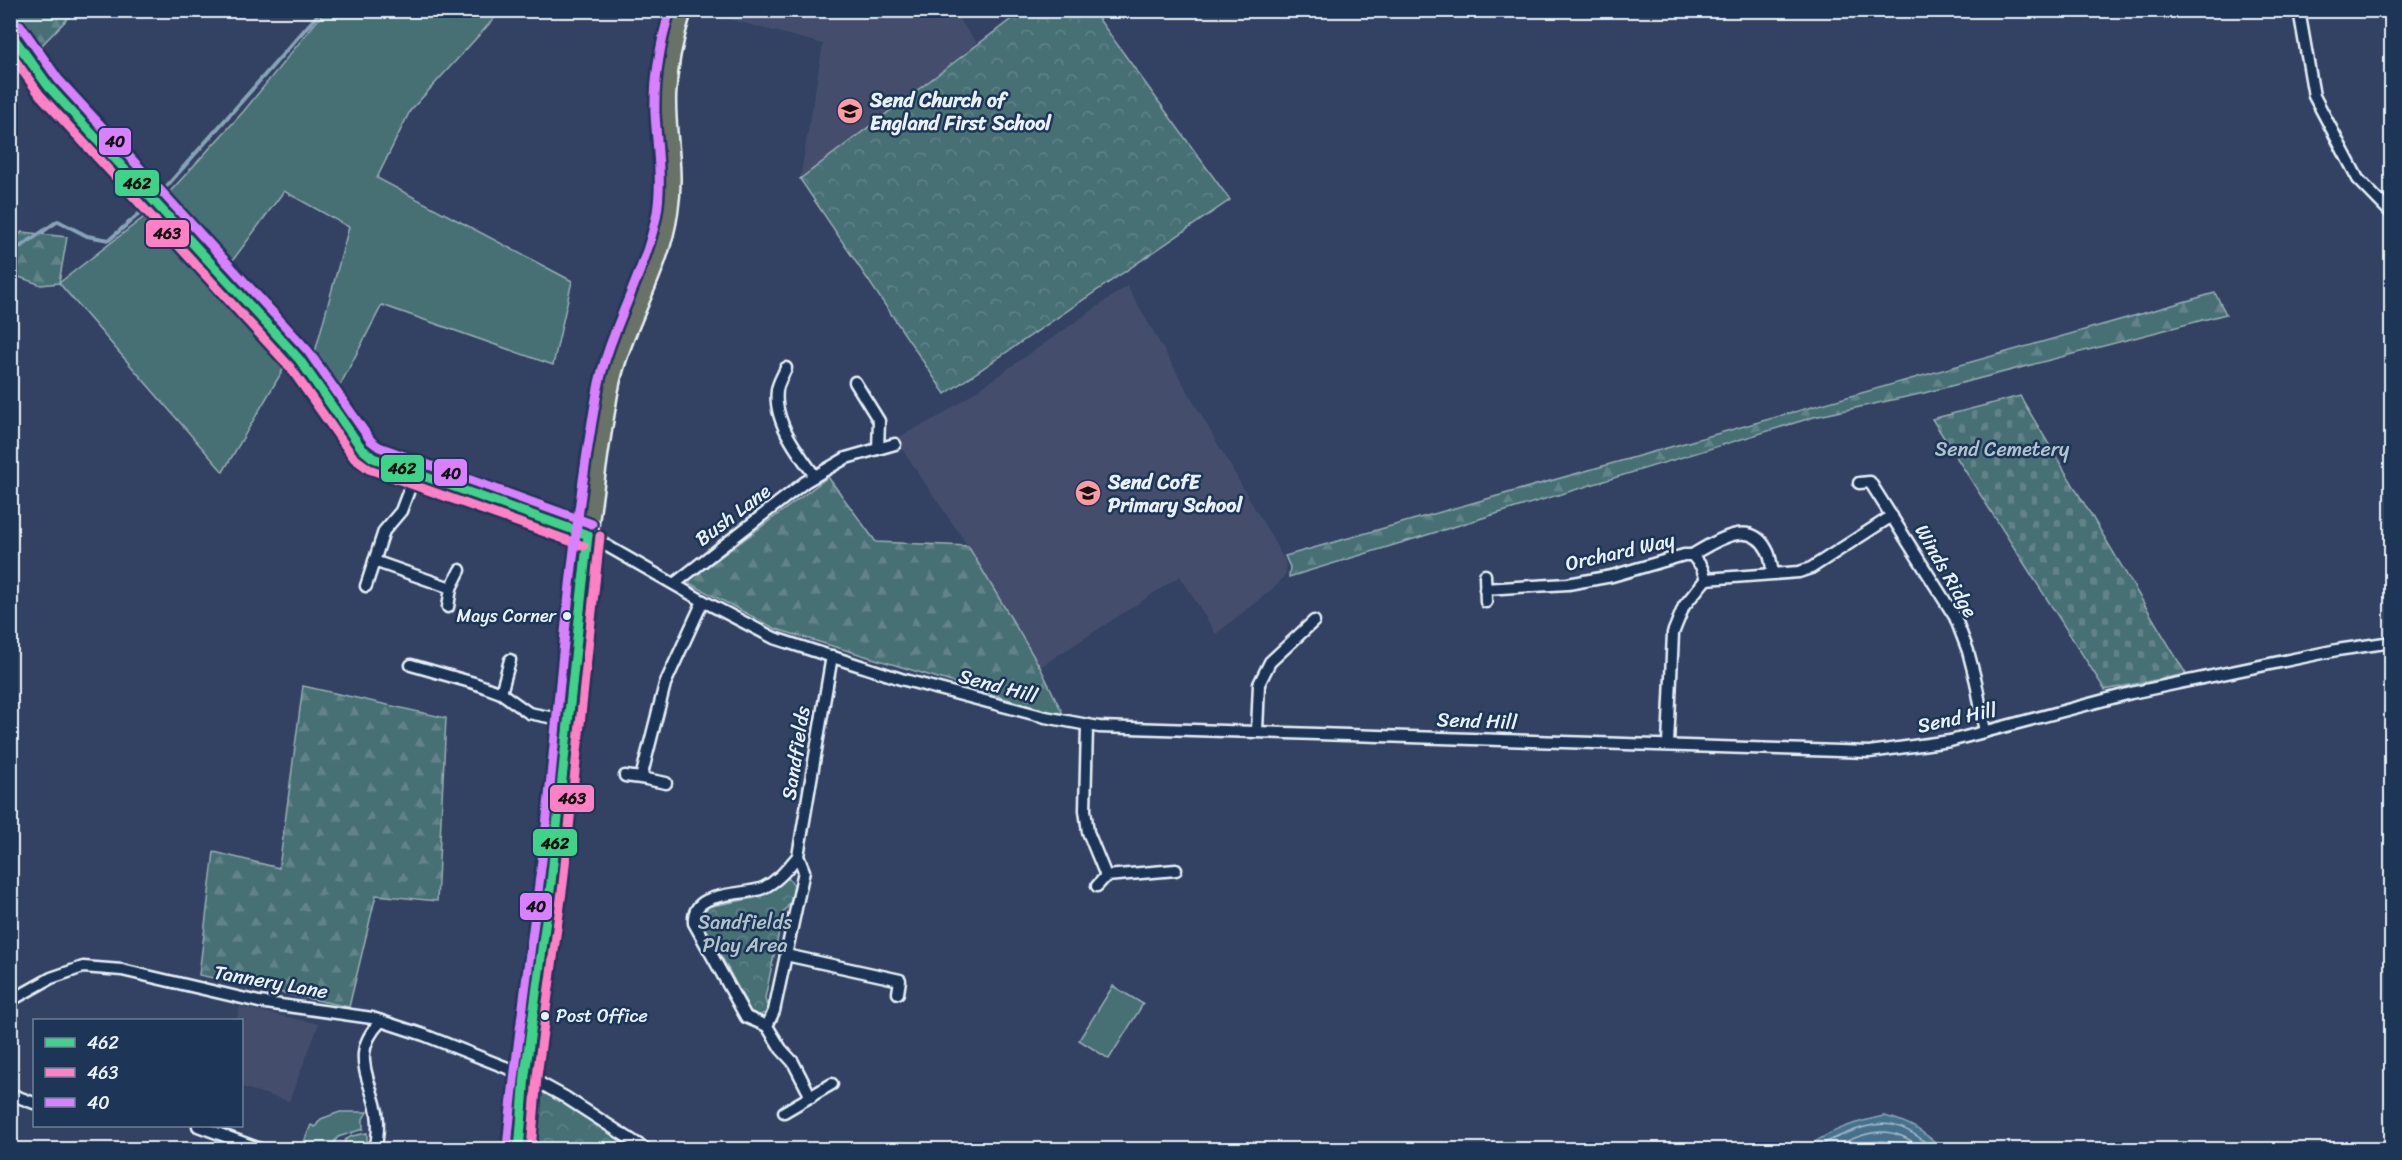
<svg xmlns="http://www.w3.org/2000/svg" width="2402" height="1160" viewBox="0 0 2402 1160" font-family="Sriracha,sans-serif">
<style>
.built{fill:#454e6d}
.grass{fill:#476f74;stroke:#98b0b6;stroke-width:1.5}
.forest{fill:url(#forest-firs);stroke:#98b0b6;stroke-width:1.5}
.cemetery{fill:url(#cemetery-stones);stroke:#98b0b6;stroke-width:1.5}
.park{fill:url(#park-crowns);stroke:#98b0b6;stroke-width:1.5}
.water{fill:#46708d;stroke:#87a4b8;stroke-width:1.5}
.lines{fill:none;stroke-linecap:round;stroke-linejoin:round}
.shore{stroke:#a7bdcd;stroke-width:1.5}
.stream{stroke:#87a4b8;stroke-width:4}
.minor-casing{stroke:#e8f1f8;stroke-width:15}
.secondary-casing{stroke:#e8f1f8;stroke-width:20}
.primary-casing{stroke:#e8f1f8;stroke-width:21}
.minor{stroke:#1d3557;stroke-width:10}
.secondary{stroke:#1d3557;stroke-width:15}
.primary{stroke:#687266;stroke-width:16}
.bus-1-casing{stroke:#1d3557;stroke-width:14}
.bus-2-casing{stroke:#1d3557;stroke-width:14}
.bus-3-casing{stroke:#1d3557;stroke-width:14}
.bus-1{stroke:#40d288;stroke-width:9}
.bus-2{stroke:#ff80c5;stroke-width:9}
.bus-3{stroke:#d880ff;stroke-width:9}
.bus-dot{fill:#e8f1f8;stroke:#1d3557;stroke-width:2}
.labels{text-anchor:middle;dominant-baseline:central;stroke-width:5;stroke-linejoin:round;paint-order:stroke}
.bus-label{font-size:18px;fill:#e8f1f8;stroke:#1d3557;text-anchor:end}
.poi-label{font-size:20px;font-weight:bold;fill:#e8f1f8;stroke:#1d3557;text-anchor:start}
.park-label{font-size:20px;fill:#b0c4ca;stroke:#1d3557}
.street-label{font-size:20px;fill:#e8f1f8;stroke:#1d3557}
.line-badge{stroke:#1d3557;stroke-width:2}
.pale-badge-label{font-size:16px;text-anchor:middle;font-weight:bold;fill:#111}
</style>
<defs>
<pattern id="forest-firs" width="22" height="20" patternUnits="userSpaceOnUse" patternTransform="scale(1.5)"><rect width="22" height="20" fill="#476f74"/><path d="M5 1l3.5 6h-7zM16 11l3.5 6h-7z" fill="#628489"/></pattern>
<pattern id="cemetery-stones" width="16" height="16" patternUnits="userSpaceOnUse" patternTransform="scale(1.5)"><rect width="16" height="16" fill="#476f74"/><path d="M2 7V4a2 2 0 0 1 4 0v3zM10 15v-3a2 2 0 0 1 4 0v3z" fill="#628489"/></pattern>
<pattern id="park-crowns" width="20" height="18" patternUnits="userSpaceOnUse" patternTransform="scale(1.5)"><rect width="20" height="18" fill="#476f74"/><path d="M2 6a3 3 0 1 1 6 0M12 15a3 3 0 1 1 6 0" fill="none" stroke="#628489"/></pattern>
</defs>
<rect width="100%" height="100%" fill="#334262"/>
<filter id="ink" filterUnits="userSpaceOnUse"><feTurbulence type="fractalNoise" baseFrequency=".0167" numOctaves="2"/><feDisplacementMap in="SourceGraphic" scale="12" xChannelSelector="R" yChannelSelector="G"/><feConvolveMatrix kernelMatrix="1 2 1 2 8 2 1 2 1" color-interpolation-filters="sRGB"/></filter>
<g filter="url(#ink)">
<g class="built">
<polygon points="699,11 952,11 977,43 800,179 823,44"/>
<polygon points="1127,286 1285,561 1286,574 1277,585 1216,634 1180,576 1040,667 968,546 895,439 942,415"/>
<polygon points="240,1007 319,1024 289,1101 242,1087 242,1020 236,1020"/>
</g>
<g class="grass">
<polygon points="325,11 501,11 410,111 377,178 572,281 553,365 382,305 335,395 312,363 349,227 284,191 230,264 166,196 243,112"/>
<polygon points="152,211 287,363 223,472 59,283"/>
<polygon points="1113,986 1143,1004 1109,1059 1079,1040"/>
<path d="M340,1112H367L363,1119V1129L338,1137C325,1155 323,1150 301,1149L311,1125L315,1127L321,1119Z"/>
<polygon points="367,1133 367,1140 371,1144 370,1149 336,1149 343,1147 345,1140 352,1136"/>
</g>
<g class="forest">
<polygon points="12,11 75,11 39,48"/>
<polygon points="22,232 67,237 59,283 41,285 11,274 11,239"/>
<polygon points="2215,293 2226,314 1924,393 1814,417 1289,577 1290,567 1285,556"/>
<polygon points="828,477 876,542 968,546 1040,667 1064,716 776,629 687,582"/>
<polygon points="303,686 446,718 437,901 376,895 349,1007 199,975 214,852 279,868"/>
</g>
<polygon class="cemetery" points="2020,396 2186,674 2105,690 1932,419"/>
<g class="park">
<polygon points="1022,11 1093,11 1230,200 945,394 800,179"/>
<path d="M788,878L795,886C794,898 790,903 783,913L765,998L768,1012L758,1016L747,1009V1004L709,933L699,926V915L707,907L759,897Z"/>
<polygon points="536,1088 562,1102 636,1149 531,1149"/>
</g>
<path class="water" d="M1884,1116C1911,1122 1923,1132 1944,1149H1806C1828,1130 1856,1122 1884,1116Z"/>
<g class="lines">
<g class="shore">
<path d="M1815,1150C1824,1142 1834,1138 1845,1134C1884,1117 1903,1122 1935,1150"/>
<path d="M1827,1150C1865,1133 1888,1120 1924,1150"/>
<path d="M1850,1150C1872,1140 1888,1137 1910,1150"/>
</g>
<g class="stream">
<polyline points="158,196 322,10"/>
<polyline points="10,254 58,221 87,236 109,240 148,206"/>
</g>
<defs>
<g id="minor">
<polyline points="2299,10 2314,96 2358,179 2392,214"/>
<path d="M786,368C783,375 778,383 777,390C773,421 798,453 815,476"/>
<polyline points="855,382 879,421 878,449"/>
<polyline points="1859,483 1870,482 1955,617 1968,651 1976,682 1985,732"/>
<polyline points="588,535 703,601 774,638 901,679 1045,717 1099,727 1869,752 1950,741 2131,693 2337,650 2392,642"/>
<path d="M1692,555C1714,542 1750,517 1767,550C1771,556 1771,566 1773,573"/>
<polyline points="374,561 451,588 448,607"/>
<polyline points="1485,575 1486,602"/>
<polyline points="674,584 805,482 846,458 895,444"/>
<polyline points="366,586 384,531 401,511 415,474"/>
<polyline points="451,588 460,570"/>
<polyline points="1485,589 1568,584 1612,576 1684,555 1692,555 1701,566 1706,579 1799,572 1811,568 1892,516"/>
<polyline points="411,665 474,683 501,693 529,713 569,721"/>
<polyline points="501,693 510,660"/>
<polyline points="1087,726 1085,810 1088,832 1106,876 1097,886"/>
<polyline points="1257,731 1259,684 1270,662 1314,621"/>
<polyline points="1668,744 1673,633 1684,606 1706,579"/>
<polyline points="625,776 641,778 665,684 703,601"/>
<polyline points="641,778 666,783"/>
<polyline points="1106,876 1176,870"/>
<polyline points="786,955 900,980 898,993"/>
<polyline points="10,1001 51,978 83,967 122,970 259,1002 372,1018 424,1035 525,1075 565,1097 647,1150"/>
<path d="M767,1026L746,1017L694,923C691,889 741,897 763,888C778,881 787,869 798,856"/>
<polyline points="10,1094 34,1103"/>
<polyline points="811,1097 793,1062 781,1049 767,1026 774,1011 804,871 798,856 832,656"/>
<polyline points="784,1112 832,1084"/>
<polyline points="198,1126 263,1150"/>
<path d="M375,1150C378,1137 379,1125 377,1112C370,1077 349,1054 381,1021"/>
</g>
<polyline id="secondary" points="10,32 49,87 299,359 362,449 373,458 588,535"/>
<path id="primary" d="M519,1150C527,1043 545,938 557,832C573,686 584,538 609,393C620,330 660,275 669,212C676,170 666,136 667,96C668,66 674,38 683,10"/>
</defs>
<use href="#minor" class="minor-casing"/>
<use href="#secondary" class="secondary-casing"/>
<use href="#primary" class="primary-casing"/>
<use href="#minor" class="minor"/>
<use href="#secondary" class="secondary"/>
<use href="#primary" class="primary"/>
<defs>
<g id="bus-1">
<polyline points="10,33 49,87 299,359 362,449 373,458 588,535"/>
<polyline points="519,1150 525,1075 551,883 588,535"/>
</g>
<g id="bus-2">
<polyline points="10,53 40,95 290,367 354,458 369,469 584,546"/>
<polyline points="531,1150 537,1076 563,884 600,536"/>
</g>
<g id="bus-3">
<polyline points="20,25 58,79 308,351 371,441 379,447 592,524"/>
<path d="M507,1149C516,1041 534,934 546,826C561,682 571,536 597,393C608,332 643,279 656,218C663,183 657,148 655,113C654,78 660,44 670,10"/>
</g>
</defs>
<use href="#bus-1" class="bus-1-casing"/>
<use href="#bus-2" class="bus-2-casing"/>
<use href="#bus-3" class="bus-3-casing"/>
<use href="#bus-1" class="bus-1"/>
<use href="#bus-2" class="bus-2"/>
<use href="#bus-3" class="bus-3"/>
</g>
</g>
<defs>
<symbol id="school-disc" viewBox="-11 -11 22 22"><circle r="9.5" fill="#ff9aa2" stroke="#1d3557"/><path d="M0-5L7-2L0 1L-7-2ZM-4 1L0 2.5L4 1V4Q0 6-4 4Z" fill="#111"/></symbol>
</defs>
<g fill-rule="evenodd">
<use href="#school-disc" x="835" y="96" width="30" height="30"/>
<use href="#school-disc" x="1073" y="478" width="30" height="30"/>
</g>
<g class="bus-dot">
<circle cx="567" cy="616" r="5"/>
<circle cx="545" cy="1016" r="5"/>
</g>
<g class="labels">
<g class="bus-label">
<text x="556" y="616">Mays Corner</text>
<text x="556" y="1016" text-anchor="start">Post Office</text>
</g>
<g class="poi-label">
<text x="870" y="100">Send Church of<tspan x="870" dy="23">England First School</tspan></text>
<text x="1108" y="482">Send CofE<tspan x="1108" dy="23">Primary School</tspan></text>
</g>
<g class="park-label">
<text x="2002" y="449">Send Cemetery</text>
<text x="745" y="922">Sandfields<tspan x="745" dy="23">Play Area</tspan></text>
</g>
<g class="street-label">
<text transform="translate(733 515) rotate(-37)">Bush Lane</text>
<text transform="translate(1620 552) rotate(-13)">Orchard Way</text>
<text transform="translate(1946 571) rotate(60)">Winds Ridge</text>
<text transform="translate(998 686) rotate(15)">Send Hill</text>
<text transform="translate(1957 718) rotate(-12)">Send Hill</text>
<text transform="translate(1477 721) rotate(2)">Send Hill</text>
<text transform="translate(796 753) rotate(-81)">Sandfields</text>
<text transform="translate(271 982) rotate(10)">Tannery Lane</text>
</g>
</g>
<g class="line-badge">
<rect x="98" y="127" width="34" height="29" rx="6" fill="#d880ff"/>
<rect x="114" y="169" width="46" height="28" rx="6" fill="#40d288"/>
<rect x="145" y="219" width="45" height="29" rx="6" fill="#ff80c5"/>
<rect x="380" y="454" width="45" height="29" rx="6" fill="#40d288"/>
<rect x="433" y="458" width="35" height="29" rx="6" fill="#d880ff"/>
<rect x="549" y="784" width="46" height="29" rx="6" fill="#ff80c5"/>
<rect x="532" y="828" width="46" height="29" rx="6" fill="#40d288"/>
<rect x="519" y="892" width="34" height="29" rx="6" fill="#d880ff"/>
</g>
<g class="pale-badge-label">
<text x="115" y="147">40</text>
<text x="137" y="189">462</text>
<text x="167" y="239">463</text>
<text x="402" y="474">462</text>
<text x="451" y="479">40</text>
<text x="572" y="804">463</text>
<text x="555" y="849">462</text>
<text x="536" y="912">40</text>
</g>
<rect width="2402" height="1160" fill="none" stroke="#1d3557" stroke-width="36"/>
<rect x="18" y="18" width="2366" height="1124" fill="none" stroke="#e8f1f8" stroke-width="2" filter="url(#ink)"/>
<rect x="33" y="1019" width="210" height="108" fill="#1d3557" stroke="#6e8097" stroke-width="1.5"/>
<rect x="45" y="1038" width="30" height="9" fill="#40d288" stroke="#6e8097" stroke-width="1.5"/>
<text x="87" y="1049" font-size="18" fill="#e8f1f8">462</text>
<rect x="45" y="1068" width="30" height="9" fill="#ff80c5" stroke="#6e8097" stroke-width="1.5"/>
<text x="87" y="1079" font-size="18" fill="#e8f1f8">463</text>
<rect x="45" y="1098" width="30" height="9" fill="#d880ff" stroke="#6e8097" stroke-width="1.5"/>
<text x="87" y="1109" font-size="18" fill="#e8f1f8">40</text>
</svg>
